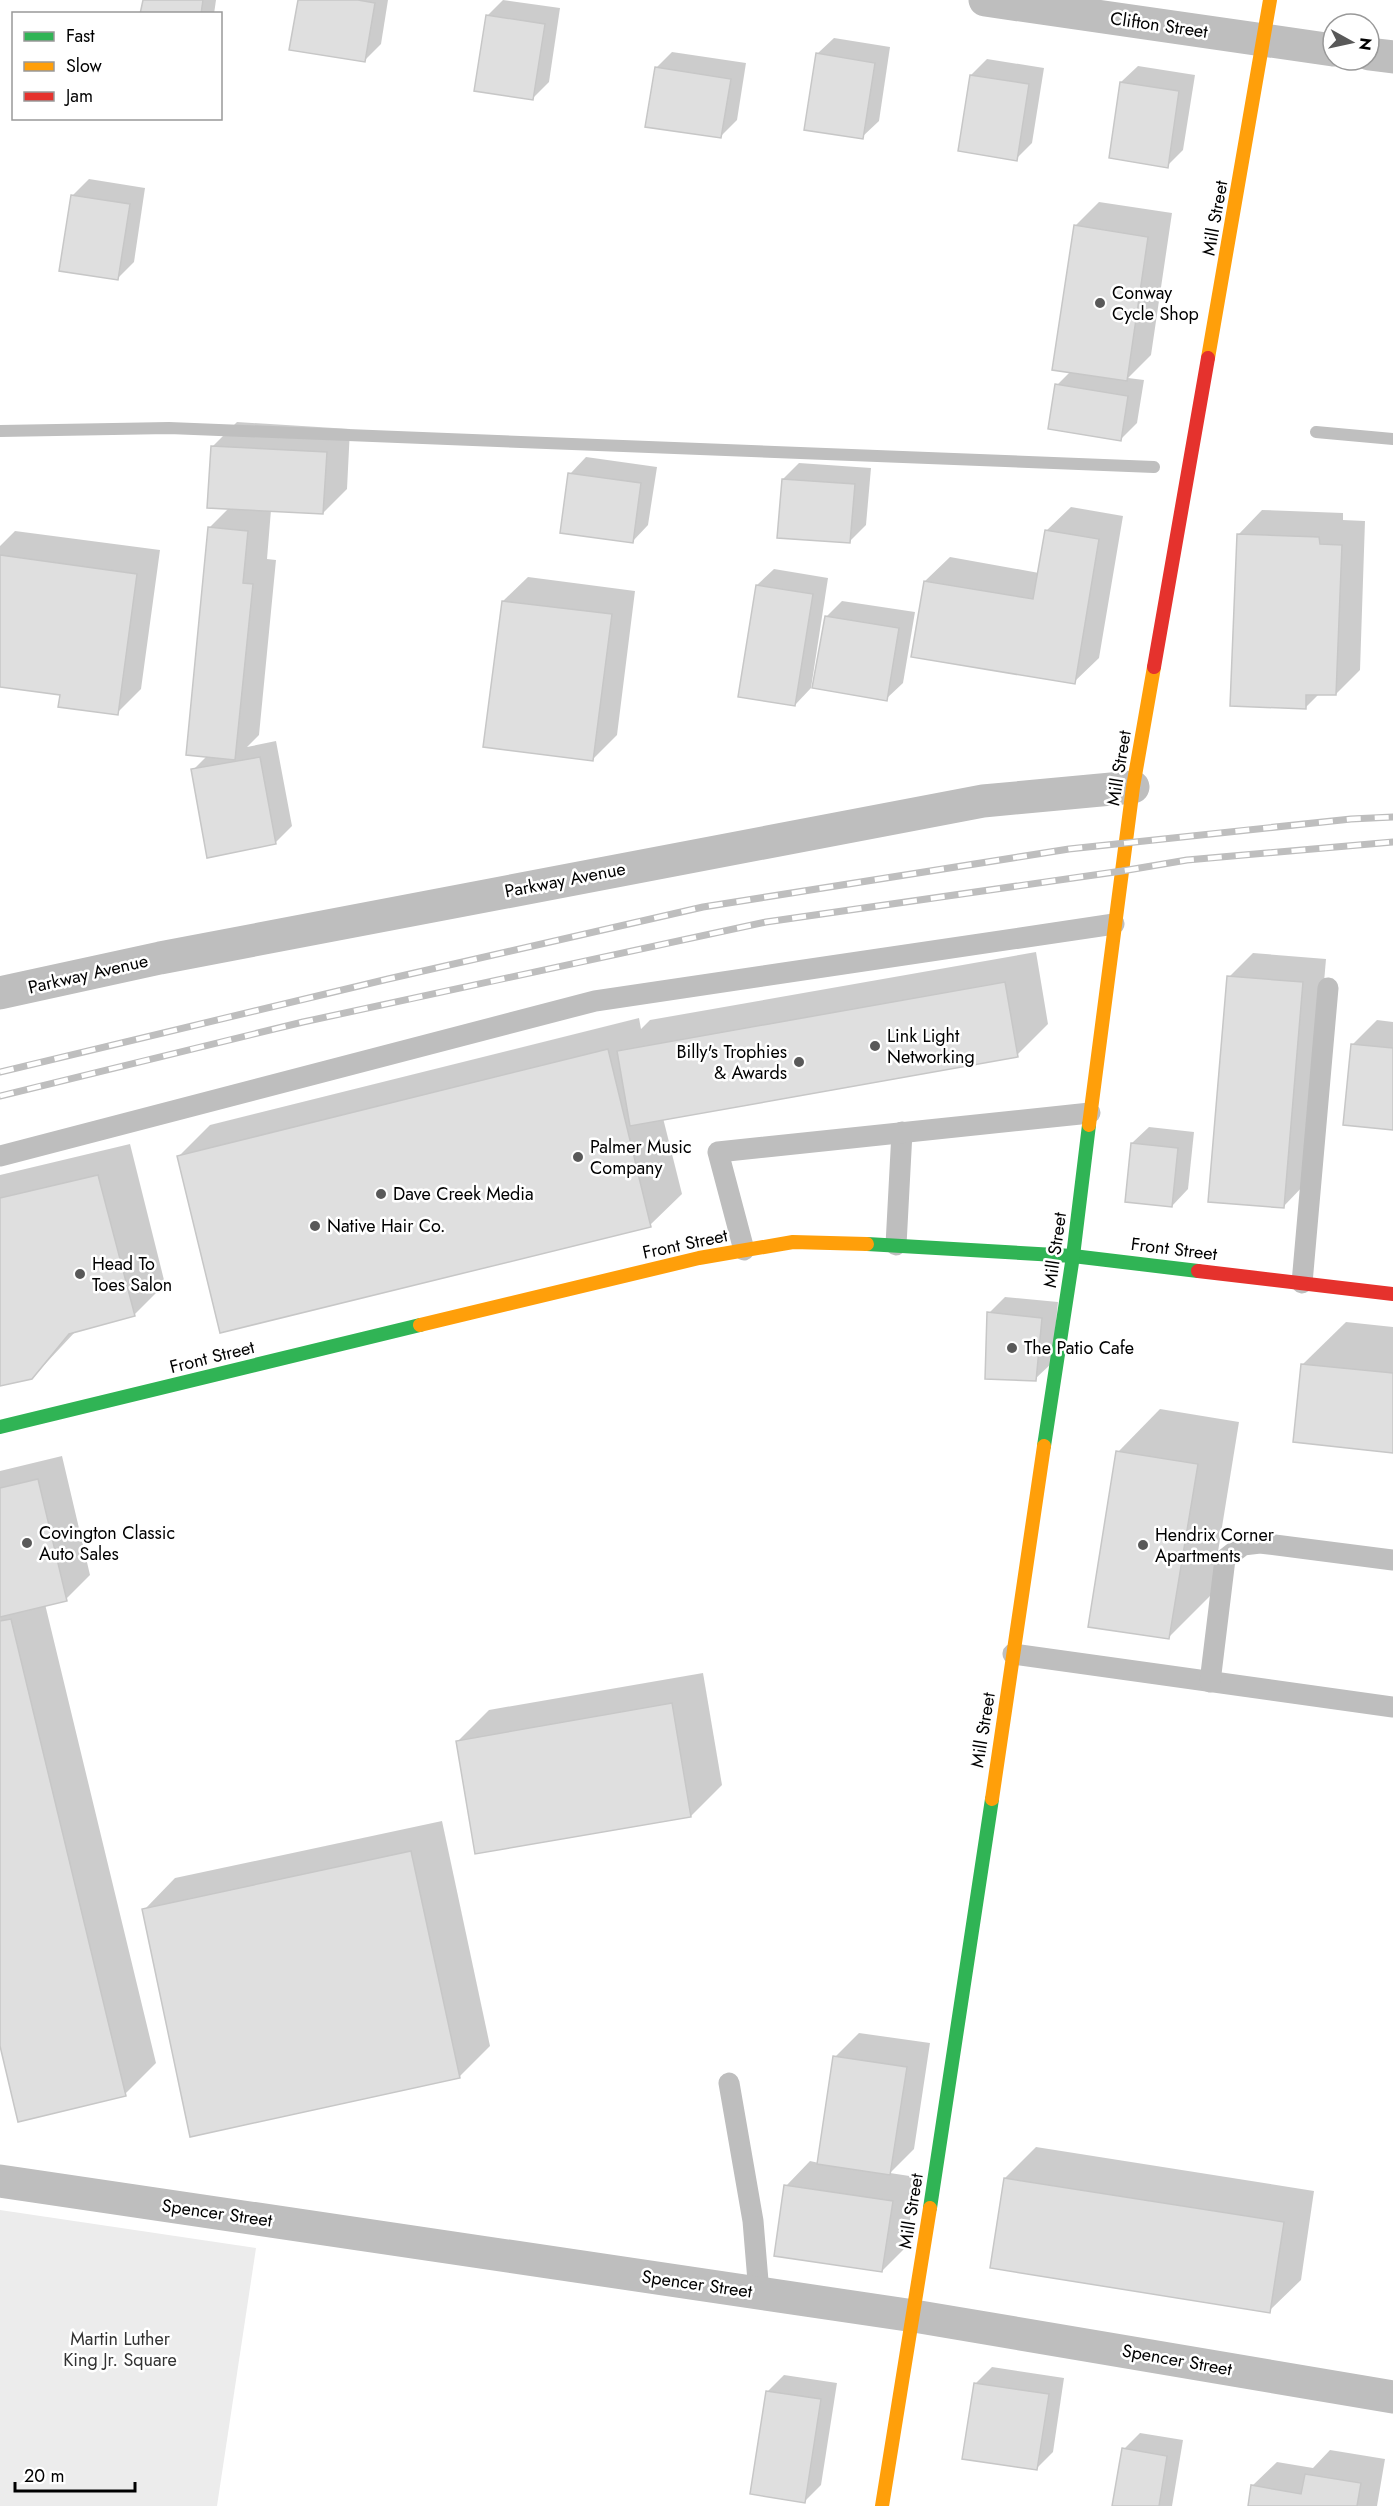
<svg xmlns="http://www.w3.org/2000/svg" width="1393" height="2506" viewBox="0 0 1393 2506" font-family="Jost,sans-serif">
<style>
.green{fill:#ececec}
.shadow{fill:#0003}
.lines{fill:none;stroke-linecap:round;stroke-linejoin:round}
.stream{stroke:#bfbfbf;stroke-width:12}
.building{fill:#dfdfdf;stroke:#c7c7c7;stroke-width:1.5}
.lane{stroke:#bebebe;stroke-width:21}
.street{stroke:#bebebe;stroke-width:33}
.fast{stroke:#30b455;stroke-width:14}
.slow{stroke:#ff9f0a;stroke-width:14}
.jam{stroke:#e5322d;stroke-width:14}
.rail-casing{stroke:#bebebe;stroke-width:7}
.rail{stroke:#fff;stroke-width:4.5;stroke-dasharray:14;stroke-linecap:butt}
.poi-dot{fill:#595959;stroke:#fff;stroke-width:2}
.labels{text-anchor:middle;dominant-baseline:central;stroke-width:5;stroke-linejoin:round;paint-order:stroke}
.street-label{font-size:18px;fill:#000;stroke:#fff}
.poi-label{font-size:18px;fill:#000;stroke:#fff;text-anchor:start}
.park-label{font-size:18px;fill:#333;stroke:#fff}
</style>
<rect width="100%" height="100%" fill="#fff"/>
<polygon class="green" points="0,2210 256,2248 217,2506 0,2506"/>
<g class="shadow">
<polygon points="144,0 216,0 214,14 142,14"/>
<polygon points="299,0 388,0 381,44 365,60"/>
<polygon points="503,0 560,8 549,82 532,99 487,16"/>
<polygon points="834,38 890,47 879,121 862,137 817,54"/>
<polygon points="672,52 746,63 737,120 720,137 656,68"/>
<polygon points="987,59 1044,68 1032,143 1016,159 971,75"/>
<polygon points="1138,66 1195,75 1183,150 1167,166 1121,82"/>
<polygon points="89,179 145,188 134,262 117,279 72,196"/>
<polygon points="1099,202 1172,213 1151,355 1128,378 1144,380 1137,423 1121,439 1057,385 1071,371 1075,226"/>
<polygon points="237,422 350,429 347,489 323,513 271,510 267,559 276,560 259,735 247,747 276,741 292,826 275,843 193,770 207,756 209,528 229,508 212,447"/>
<polygon points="586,457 657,467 648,525 632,542 570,474"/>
<polygon points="799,463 871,468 866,525 850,541 783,479"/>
<polygon points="1071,507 1123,516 1099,658 1074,682 925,581 950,557 1039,573 1046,531"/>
<polygon points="1262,510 1343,513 1343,520 1365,521 1360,670 1336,694 1320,693 1306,707 1238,535"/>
<polygon points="15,531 160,550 141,689 117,713 62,694 0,686 0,546"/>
<polygon points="774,569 828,578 811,688 795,705 757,585"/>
<polygon points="528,577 635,591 617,735 593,759 503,601"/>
<polygon points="842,601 915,612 903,683 886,699 826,617"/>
<polygon points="1036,952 1048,1024 1017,1055 663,1118 682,1194 650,1225 179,1156 210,1125 639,1018 641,1029 650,1020"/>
<polygon points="1253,953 1326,959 1307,1182 1283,1207 1229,977"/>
<polygon points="1377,1020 1393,1022 1393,1128 1353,1044"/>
<polygon points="1149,1127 1194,1132 1188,1189 1172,1206 1132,1143"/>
<polygon points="130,1144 165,1284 134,1315 75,1332 32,1378 0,1385 0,1175"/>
<polygon points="1005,1297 1058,1302 1052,1363 1035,1379 989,1313"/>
<polygon points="1346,1322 1393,1327 1393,1451 1303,1364"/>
<polygon points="1160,1409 1239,1422 1211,1595 1168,1638 1118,1452"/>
<polygon points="62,1456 90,1575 66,1599 45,1604 156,2063 125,2094 0,2040 0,1471"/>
<polygon points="703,1673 722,1785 691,1816 458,1741 489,1710"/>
<polygon points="442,1821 490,2046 459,2077 144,1910 175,1878"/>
<polygon points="859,2033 930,2043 914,2149 890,2173 916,2177 906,2247 882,2271 786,2186 810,2161 819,2163 835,2057"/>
<polygon points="1036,2147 1314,2191 1301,2280 1269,2311 1005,2178"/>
<polygon points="992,2367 1064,2378 1053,2452 1036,2469 976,2383"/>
<polygon points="784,2375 837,2383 821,2485 805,2501 767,2392"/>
<polygon points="1140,2433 1183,2440 1172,2506 1114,2506 1124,2449"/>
<polygon points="1330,2450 1385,2459 1377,2506 1249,2506 1252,2486 1277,2462 1313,2468"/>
</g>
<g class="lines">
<g class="stream">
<polyline points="0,431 169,428 1154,467"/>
<polyline points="1316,432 1393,439"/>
</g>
</g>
<g class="building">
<polygon points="143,0 203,0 201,14 140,14"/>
<polygon points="298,0 358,0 375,3 365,62 289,50"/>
<polygon points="486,15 545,24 533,100 474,91"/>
<polygon points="816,53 875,63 863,139 804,130"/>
<polygon points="655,67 731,79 721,138 645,127"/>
<polygon points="970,75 1029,84 1017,161 958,151"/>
<polygon points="1120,82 1179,91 1168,168 1109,158"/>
<polygon points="71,195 130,204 118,280 59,271"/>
<polygon points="1074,225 1148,237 1127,381 1052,370"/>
<polygon points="1055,384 1128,396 1121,441 1048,429"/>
<polygon points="211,446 327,452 323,514 207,508"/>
<polygon points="568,473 641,483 633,543 560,533"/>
<polygon points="782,479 855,484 850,543 777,538"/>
<polygon points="208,527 248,531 243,583 253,584 235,760 186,755"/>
<polygon points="1045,530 1099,539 1075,684 911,657 924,581 1033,599"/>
<polygon points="1237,534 1319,537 1320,544 1342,545 1336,695 1306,695 1306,709 1230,706"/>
<polygon points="0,555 137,574 118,715 58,707 60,695 0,687"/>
<polygon points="756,585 813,594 795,706 738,697"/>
<polygon points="502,601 612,614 593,761 483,747"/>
<polygon points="825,616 899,628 887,701 812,688"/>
<polygon points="260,757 276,844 207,858 191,769"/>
<polygon points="1227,976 1303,982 1284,1208 1208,1202"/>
<polygon points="1005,982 1018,1057 630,1126 617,1051"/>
<polygon points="1351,1044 1393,1048 1393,1130 1343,1125"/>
<polygon points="608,1049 651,1227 220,1333 177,1156"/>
<polygon points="1131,1143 1178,1148 1172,1207 1125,1202"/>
<polygon points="98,1175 135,1316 69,1334 32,1379 0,1386 0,1198"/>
<polygon points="987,1312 1042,1318 1036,1381 985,1379"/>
<polygon points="1301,1364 1393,1373 1393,1453 1293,1442"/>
<polygon points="1116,1451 1198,1464 1169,1639 1088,1627"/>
<polygon points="38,1479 67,1601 0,1617 0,1488"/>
<polygon points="11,1619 126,2096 18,2122 0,2046 0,1621"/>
<polygon points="672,1703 691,1817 475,1854 456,1741"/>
<polygon points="411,1851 460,2078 190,2137 142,1909"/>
<polygon points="833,2056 907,2067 890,2175 817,2164"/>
<polygon points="1004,2178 1284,2222 1270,2313 990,2268"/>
<polygon points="784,2185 893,2201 882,2272 774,2256"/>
<polygon points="974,2383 1049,2394 1037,2470 962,2459"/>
<polygon points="766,2391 821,2399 805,2503 750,2494"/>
<polygon points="1122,2448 1167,2456 1159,2506 1112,2506"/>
<polygon points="1305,2474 1361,2483 1357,2506 1248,2506 1251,2485 1301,2494"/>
</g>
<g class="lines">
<g class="lane">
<polyline points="0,1156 595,1001 1114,924"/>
<polyline points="896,1245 902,1132"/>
<polyline points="744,1250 718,1152 1090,1113"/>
<polyline points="1302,1283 1328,988"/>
<polyline points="1013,1654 1393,1707"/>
<polyline points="1210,1682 1225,1559 1243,1545 1260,1543 1393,1560"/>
<polyline points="729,2083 753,2221 759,2293"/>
</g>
<g class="street">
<polyline points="985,0 1333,50"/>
<polyline points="1369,54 1393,57"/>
<polyline points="0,993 160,958 983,801 1133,787"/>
<polyline points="0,2181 914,2316 1393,2397"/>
</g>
<g class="fast">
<polyline points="867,1244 1073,1256 1198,1271"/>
<polyline points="0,1427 420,1325"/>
<polyline points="1044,1446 1073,1256 1089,1125"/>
<polyline points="930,2208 992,1799"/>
</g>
<g class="slow">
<polyline points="1208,358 1270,0"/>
<polyline points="1089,1125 1133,787 1154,667"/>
<polyline points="420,1325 699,1258 793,1242 867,1244"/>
<polyline points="992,1799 1044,1446"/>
<polyline points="882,2506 930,2208"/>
</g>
<g class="jam">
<polyline points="1154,667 1208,358"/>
<polyline points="1198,1271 1393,1294"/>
</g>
<defs>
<g id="rail">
<polyline points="0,1072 388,979 703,907 1069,849 1351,819 1393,817"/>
<polyline points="0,1096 303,1022 766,922 1122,871 1187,860 1393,842"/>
</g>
</defs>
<use href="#rail" class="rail-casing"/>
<use href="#rail" class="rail"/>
</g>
<g class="poi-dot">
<circle cx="1100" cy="303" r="6"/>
<circle cx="875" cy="1046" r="6"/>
<circle cx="799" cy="1062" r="6"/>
<circle cx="578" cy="1157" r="6"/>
<circle cx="381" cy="1194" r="6"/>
<circle cx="315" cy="1226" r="6"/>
<circle cx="80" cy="1274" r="6"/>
<circle cx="1012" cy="1348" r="6"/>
<circle cx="27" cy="1543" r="6"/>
<circle cx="1143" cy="1545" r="6"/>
</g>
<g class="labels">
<g class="street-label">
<text transform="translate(1159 25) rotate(8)">Clifton Street</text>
<text transform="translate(1215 218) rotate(-80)">Mill Street</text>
<text transform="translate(1119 768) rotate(-81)">Mill Street</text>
<text transform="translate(565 880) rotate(-11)">Parkway Avenue</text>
<text transform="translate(88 974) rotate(-13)">Parkway Avenue</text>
<text transform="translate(685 1244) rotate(-12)">Front Street</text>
<text transform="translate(1174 1249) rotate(7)">Front Street</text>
<text transform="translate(1055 1250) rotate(-82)">Mill Street</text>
<text transform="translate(212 1357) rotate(-14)">Front Street</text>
<text transform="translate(983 1730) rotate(-81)">Mill Street</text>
<text transform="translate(911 2211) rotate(-81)">Mill Street</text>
<text transform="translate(217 2213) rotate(8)">Spencer Street</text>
<text transform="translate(697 2284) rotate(8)">Spencer Street</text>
<text transform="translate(1177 2360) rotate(10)">Spencer Street</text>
</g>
<g class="poi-label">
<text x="1112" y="293">Conway<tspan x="1112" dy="21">Cycle Shop</tspan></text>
<text x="887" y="1036">Link Light<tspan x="887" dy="21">Networking</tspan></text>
<text x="787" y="1052" text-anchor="end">Billy's Trophies<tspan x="787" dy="21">&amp; Awards</tspan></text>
<text x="590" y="1147">Palmer Music<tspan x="590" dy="21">Company</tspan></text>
<text x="393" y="1194">Dave Creek Media</text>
<text x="327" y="1226">Native Hair Co.</text>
<text x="92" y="1264">Head To<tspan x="92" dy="21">Toes Salon</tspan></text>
<text x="1024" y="1348">The Patio Cafe</text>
<text x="39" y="1533">Covington Classic<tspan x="39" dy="21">Auto Sales</tspan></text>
<text x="1155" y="1535">Hendrix Corner<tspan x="1155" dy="21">Apartments</tspan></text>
</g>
<g class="park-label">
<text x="120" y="2339">Martin Luther<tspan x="120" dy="21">King Jr. Square</tspan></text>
</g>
</g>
<rect x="12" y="12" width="210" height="108" fill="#ffffff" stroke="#999999" stroke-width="1.5"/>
<rect x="24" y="32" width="30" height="9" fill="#30b455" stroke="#999999" stroke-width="1.5"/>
<text x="66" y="42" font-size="18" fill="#000000">Fast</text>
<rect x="24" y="62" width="30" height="9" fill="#ff9f0a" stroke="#999999" stroke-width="1.5"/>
<text x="66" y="72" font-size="18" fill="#000000">Slow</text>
<rect x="24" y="92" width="30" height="9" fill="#e5322d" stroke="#999999" stroke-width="1.5"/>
<text x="66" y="102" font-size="18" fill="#000000">Jam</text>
<g transform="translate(1351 42) rotate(98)"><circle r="28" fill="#ffffff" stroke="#999999" stroke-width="1.5"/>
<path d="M0-4.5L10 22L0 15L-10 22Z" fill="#595959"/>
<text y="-9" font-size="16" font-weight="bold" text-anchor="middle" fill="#000000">N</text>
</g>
<path d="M15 2482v9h120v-9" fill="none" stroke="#000000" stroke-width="3"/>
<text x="24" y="2482" font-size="18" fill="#000000" stroke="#ffffff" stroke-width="4.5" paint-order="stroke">20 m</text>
</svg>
